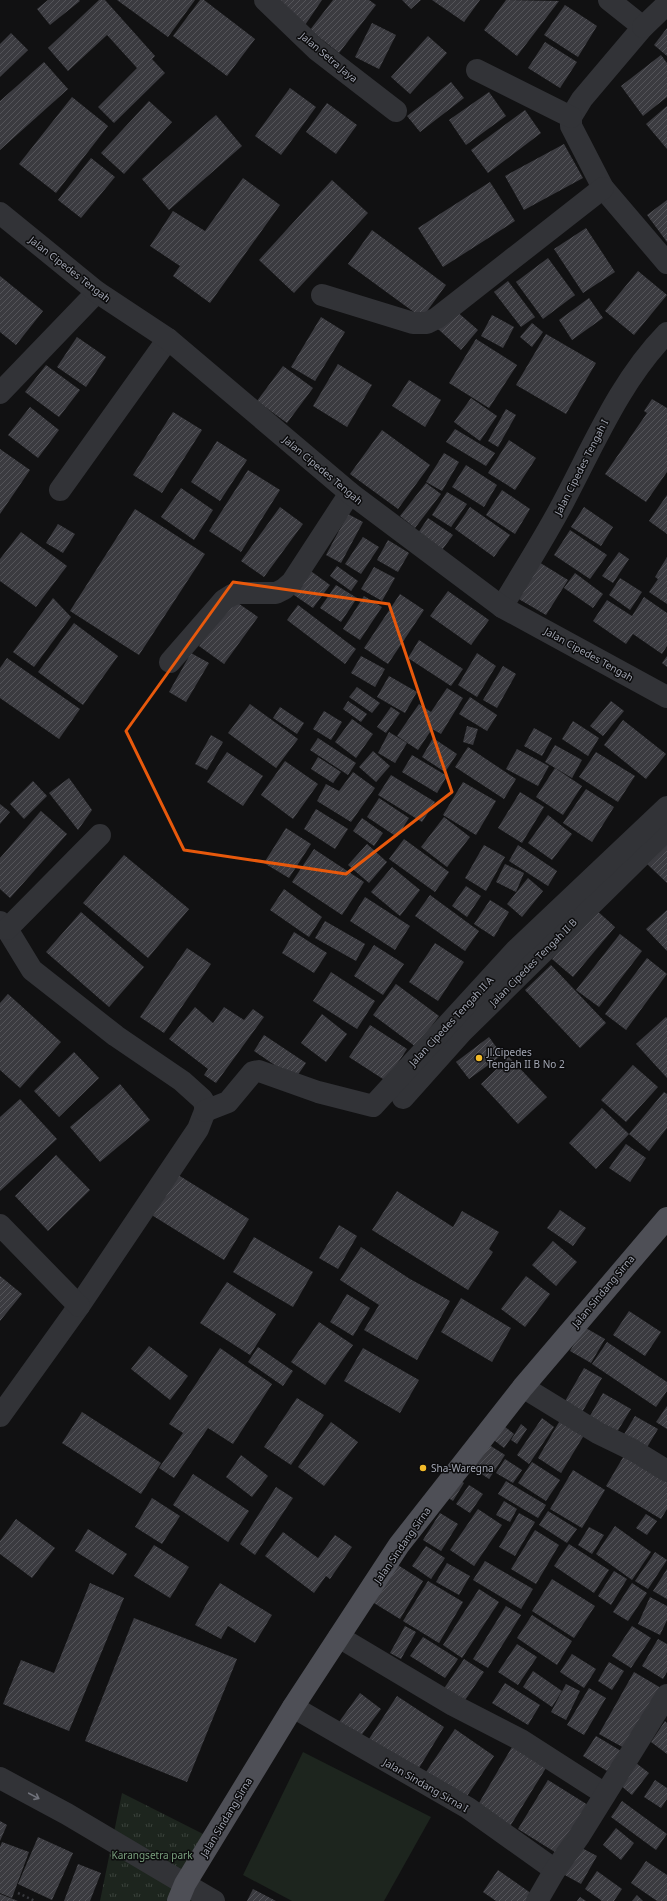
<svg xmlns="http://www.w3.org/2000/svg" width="667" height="1901" viewBox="0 0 667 1901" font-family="'Noto Sans',sans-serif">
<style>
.grass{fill:url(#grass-tufts)}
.pitch{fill:#1d251e}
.building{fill:url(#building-hatch)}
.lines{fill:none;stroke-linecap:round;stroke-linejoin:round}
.path{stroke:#38393e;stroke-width:2.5;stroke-dasharray:2 3;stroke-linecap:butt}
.minor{stroke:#323337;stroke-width:22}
.tertiary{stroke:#323337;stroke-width:22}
.primary{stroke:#4e4f56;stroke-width:22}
.oneway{stroke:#70727b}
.marked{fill:none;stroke:#e8590c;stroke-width:3;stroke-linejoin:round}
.poi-dot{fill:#f2ba29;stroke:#0c0c0d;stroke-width:1.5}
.labels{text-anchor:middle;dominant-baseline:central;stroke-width:3;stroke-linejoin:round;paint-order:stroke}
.street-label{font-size:10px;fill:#a2a6b3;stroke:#0c0c0d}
.poi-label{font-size:10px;fill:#a2a6b3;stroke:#0c0c0d;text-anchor:start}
.park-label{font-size:10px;fill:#799f7d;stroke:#0c0c0d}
</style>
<defs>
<pattern id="grass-tufts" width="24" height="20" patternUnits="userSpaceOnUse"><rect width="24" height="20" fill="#1d251e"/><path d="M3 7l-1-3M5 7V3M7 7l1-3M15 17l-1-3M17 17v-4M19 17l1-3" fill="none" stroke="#3b423c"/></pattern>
<pattern id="building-hatch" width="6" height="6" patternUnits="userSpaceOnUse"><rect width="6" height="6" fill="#3b3b40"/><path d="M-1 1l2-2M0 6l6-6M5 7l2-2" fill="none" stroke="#545459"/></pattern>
</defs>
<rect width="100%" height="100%" fill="#111112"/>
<polygon class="grass" points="122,1793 211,1838 181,1890 201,1901 100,1901"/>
<polygon class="pitch" points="303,1752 431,1817 384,1901 292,1901 243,1875"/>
<g class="building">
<polygon points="48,0 79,0 80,1 50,25 37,9"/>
<polygon points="99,0 105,0 155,56 152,59 165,73 114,123 98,107 137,68 107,35 68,71 48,48"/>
<polygon points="117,0 195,0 168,37"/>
<polygon points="200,0 204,0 255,39 227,76 173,36"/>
<polygon points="280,0 322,0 303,28"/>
<polygon points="333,0 369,0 376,5 339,53 310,30"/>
<polygon points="402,0 421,0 411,9"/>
<polygon points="432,0 480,0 464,22"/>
<polygon points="506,0 559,1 517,56 484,30"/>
<polygon points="565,5 597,26 578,57 544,35"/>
<polygon points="372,23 396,35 379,69 355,57"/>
<polygon points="667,28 667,56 654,45"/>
<polygon points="11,33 28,50 0,77 0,44"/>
<polygon points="428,36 447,53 410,94 391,77"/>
<polygon points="545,42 577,62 560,88 528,68"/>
<polygon points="661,55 667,63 667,97 643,116 621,86"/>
<polygon points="44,62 68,89 0,150 0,101"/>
<polygon points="451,82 464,98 420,132 407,116"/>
<polygon points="290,88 316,107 281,155 255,136"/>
<polygon points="489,92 506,116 466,145 449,120"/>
<polygon points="72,97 108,126 56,193 19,164"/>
<polygon points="149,101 172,122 124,174 101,153"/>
<polygon points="327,103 357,125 336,154 306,132"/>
<polygon points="667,106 667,149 646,124"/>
<polygon points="525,110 541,133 488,173 471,150"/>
<polygon points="216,115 242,146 169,210 142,179"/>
<polygon points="564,144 583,178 524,210 505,176"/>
<polygon points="91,158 115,177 81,218 58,200"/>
<polygon points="243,178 280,205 210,303 173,276 180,266 150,246 173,211 205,231"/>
<polygon points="332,180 368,213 294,293 259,260"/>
<polygon points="490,182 515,221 443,267 418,228"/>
<polygon points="667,200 667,242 647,215"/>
<polygon points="586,228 615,272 583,293 554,249"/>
<polygon points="372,230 446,285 422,318 348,264"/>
<polygon points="548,258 575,295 543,319 516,282"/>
<polygon points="638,271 667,295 634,335 605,311"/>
<polygon points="0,276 43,311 16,345 0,332"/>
<polygon points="508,281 535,317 521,327 494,292"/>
<polygon points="589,298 603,318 572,340 559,320"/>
<polygon points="455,310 478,330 461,350 438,329"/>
<polygon points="492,315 514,327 503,348 481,336"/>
<polygon points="321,317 345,332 315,381 291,367"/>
<polygon points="532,323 543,332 532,347 520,337"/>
<polygon points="546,334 596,363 566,414 516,385"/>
<polygon points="77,337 106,357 86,387 57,367"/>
<polygon points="476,339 517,365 489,408 449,383"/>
<polygon points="338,364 372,385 347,427 313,406"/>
<polygon points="46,365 80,390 59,417 25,392"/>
<polygon points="283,366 313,388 287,423 257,401"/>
<polygon points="409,380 441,400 425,427 392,406"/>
<polygon points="471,398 497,416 480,441 454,422"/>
<polygon points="652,399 667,408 667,472 646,502 605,474 647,413 644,411"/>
<polygon points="30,407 59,430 38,458 8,435"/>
<polygon points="506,409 516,415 498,447 488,441"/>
<polygon points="173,412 202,430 162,493 133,475"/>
<polygon points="455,429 495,453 486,466 446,442"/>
<polygon points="382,430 430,465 398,509 350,474"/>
<polygon points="509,440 536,458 515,490 488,473"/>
<polygon points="217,441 247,460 220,501 191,482"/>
<polygon points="0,449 30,470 0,514"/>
<polygon points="444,453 459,462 442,491 426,482"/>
<polygon points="466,465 497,485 484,507 452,487"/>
<polygon points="248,470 280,490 241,552 209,531"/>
<polygon points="426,483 441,494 415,528 400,516"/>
<polygon points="181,488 213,510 194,540 161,517"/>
<polygon points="502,490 530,509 515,534 486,515"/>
<polygon points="447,492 467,504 451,527 432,515"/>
<polygon points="667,495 667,534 649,521"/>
<polygon points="280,507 303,524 264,577 241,561"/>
<polygon points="470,507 510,535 494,557 455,529"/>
<polygon points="584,507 613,527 601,546 571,527"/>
<polygon points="135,509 205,554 139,655 70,611"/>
<polygon points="348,514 363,522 341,563 326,555"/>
<polygon points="428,518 453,535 442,550 418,533"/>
<polygon points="58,524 75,534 63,553 46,543"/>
<polygon points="570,530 607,555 590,579 554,555"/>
<polygon points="21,532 67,566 36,607 0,581 0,559"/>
<polygon points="363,537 379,547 361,574 345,564"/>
<polygon points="388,540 409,553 398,572 377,560"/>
<polygon points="619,552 629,559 613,583 602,576"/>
<polygon points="667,557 667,604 649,592 658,579 655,577"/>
<polygon points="534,559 568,580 546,615 512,595"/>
<polygon points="337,566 358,581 351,591 330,576"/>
<polygon points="374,567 395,578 382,601 361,589"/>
<polygon points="308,569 330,585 313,608 291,593"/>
<polygon points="575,573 603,594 593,608 564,588"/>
<polygon points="620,578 642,592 630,610 609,595"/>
<polygon points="336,585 357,598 341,622 320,608"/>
<polygon points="448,591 489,620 471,645 430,616"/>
<polygon points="400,594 424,610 388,664 364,648"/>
<polygon points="364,596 382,607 360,640 343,629"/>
<polygon points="644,597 667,613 667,646 662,654 633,634 626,644 593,621 607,600 632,616"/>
<polygon points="53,598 71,617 34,667 13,652"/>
<polygon points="232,599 258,617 224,664 199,646"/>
<polygon points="298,605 356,649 345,664 287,620"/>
<polygon points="74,623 118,656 83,705 38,672"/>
<polygon points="419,640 463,669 451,686 408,658"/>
<polygon points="191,653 209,663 186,702 169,692"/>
<polygon points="477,653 496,666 477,697 458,685"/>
<polygon points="361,656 385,669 375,687 351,673"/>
<polygon points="667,656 667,667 662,663"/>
<polygon points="7,658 80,709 59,739 0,698 0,668"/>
<polygon points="503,666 516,674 497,708 483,700"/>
<polygon points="389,676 417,692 405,713 377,697"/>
<polygon points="357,687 380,703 372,713 349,697"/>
<polygon points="447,688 463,698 441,734 432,729 418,750 397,736 419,704 431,712"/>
<polygon points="470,697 497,715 487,731 459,714"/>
<polygon points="348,701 367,714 361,722 343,709"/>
<polygon points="611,701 624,711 603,736 590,726"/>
<polygon points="250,704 298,739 276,768 228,733"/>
<polygon points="280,707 304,723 297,734 273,718"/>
<polygon points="391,707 400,713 386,733 377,727"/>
<polygon points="324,711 342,722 331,740 313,729"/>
<polygon points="352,719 373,734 356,758 335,742"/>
<polygon points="623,720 666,754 646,779 604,745"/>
<polygon points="573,721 599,738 588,756 562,739"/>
<polygon points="467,726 478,729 473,745 463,742"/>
<polygon points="534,728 552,738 542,756 524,746"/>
<polygon points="389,732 407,743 395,763 378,753"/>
<polygon points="211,735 223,742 207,770 195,764"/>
<polygon points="318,738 356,763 348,775 310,750"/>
<polygon points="433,738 457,754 445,772 422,757"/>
<polygon points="555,745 582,760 572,778 545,762"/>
<polygon points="468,747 516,779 504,799 455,767"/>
<polygon points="517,749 549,766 538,786 506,769"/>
<polygon points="373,751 390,766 376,782 359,767"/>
<polygon points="227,752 263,776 243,806 207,782"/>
<polygon points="596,752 635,776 618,802 579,777"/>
<polygon points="412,755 447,776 437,793 402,772"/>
<polygon points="318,757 341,772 333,783 311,769"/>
<polygon points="285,761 318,784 293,819 261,795"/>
<polygon points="555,768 582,786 563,815 536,797"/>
<polygon points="353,772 375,788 351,822 317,801 326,784 339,791"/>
<polygon points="391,775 435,802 422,822 378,795"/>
<polygon points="69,778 92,810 78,830 49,793"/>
<polygon points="33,781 47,796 24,819 10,804"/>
<polygon points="463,782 496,801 476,835 443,815"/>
<polygon points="586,789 614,807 592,842 563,823"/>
<polygon points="520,792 544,807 522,843 498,828"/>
<polygon points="379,798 409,818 397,837 367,817"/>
<polygon points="0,804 10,812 0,824"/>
<polygon points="316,809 348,829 335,849 304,829"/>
<polygon points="41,811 67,834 10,898 0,889 0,858"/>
<polygon points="548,815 572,834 552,860 528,843"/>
<polygon points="444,817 470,837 447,867 421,847"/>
<polygon points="362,818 383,833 374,846 353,831"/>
<polygon points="286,828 311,844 289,878 264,863"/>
<polygon points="404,839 449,872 435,892 389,859"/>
<polygon points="667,841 667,883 646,863"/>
<polygon points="367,844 387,862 369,883 348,865"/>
<polygon points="484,845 505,857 486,891 465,878"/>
<polygon points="518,845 557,871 548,886 509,861"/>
<polygon points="314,849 364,882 342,915 292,882"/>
<polygon points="124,855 189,909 148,958 83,903"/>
<polygon points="505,864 524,873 516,892 496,882"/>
<polygon points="392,867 420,890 400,916 371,892"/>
<polygon points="528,878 543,891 522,917 507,904"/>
<polygon points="466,886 481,896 467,917 452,906"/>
<polygon points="284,889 322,917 309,937 270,910"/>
<polygon points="430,895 479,931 465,951 415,916"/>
<polygon points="365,897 410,926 395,950 350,921"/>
<polygon points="490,900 509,912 494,937 474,924"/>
<polygon points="595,909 615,927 573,977 552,959"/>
<polygon points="667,910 667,951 646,929"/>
<polygon points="81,912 144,967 109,1007 46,952"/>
<polygon points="325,921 365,944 356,961 315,938"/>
<polygon points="294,932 327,953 314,973 282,953"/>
<polygon points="620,934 642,951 599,1007 576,990"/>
<polygon points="435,943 464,962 438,1001 409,982"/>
<polygon points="374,945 404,964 383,995 354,976"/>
<polygon points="187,948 211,964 164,1033 140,1017"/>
<polygon points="647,958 667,974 626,1030 605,1014"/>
<polygon points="551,965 606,1023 580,1048 525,990"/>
<polygon points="331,972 375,1001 357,1029 313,1001"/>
<polygon points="396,984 439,1016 416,1047 373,1015"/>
<polygon points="8,994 61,1042 20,1088 0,1070 0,1003"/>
<polygon points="195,1007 213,1023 224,1007 244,1020 253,1009 264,1017 216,1083 204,1075 208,1069 169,1039"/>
<polygon points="322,1014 347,1034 326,1062 301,1043"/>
<polygon points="666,1017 667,1018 667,1078 636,1044"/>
<polygon points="370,1025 407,1049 386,1081 349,1057"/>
<polygon points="264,1035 306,1063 295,1079 254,1051"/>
<polygon points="489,1037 502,1055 469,1079 456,1062"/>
<polygon points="74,1052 99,1078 59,1117 34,1091"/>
<polygon points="509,1057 547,1097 518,1124 481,1084"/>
<polygon points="633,1065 658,1087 626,1122 601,1100"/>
<polygon points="120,1084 150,1120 100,1162 70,1127"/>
<polygon points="664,1092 667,1094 667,1128 649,1151 629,1134 596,1169 569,1143 602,1108 629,1134"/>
<polygon points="20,1099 57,1139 0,1191 0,1117"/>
<polygon points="626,1144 646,1158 630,1182 609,1168"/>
<polygon points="56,1155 90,1190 48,1231 15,1196"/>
<polygon points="175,1173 249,1219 224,1260 150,1214"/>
<polygon points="397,1191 453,1227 462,1211 499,1232 489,1249 493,1252 468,1290 372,1230"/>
<polygon points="560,1210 586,1228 573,1246 547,1228"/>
<polygon points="339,1225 357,1236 338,1269 319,1258"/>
<polygon points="254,1237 313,1272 293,1307 233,1272"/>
<polygon points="553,1241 577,1262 556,1286 532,1265"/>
<polygon points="361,1247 410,1279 450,1301 417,1360 364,1330 379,1305 340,1280"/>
<polygon points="0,1276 22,1294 0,1321"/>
<polygon points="526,1276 550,1294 525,1327 501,1309"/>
<polygon points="227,1282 276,1314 250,1355 200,1323"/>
<polygon points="347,1294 370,1308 353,1336 330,1322"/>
<polygon points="461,1298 511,1328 492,1362 441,1332"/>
<polygon points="629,1311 661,1332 645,1356 613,1335"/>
<polygon points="319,1322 353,1345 325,1385 291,1362"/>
<polygon points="584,1327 605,1339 591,1363 570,1351"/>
<polygon points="607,1342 667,1382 667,1391 656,1407 592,1364"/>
<polygon points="149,1346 188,1376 170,1400 131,1369"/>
<polygon points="258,1347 293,1371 283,1386 248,1362"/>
<polygon points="220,1348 272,1384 233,1444 208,1428 174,1478 159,1468 183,1433 169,1424"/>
<polygon points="363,1348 419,1380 400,1413 344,1381"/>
<polygon points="584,1368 602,1378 581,1414 564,1403"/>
<polygon points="603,1393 631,1409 614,1437 587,1421"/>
<polygon points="297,1398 324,1415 291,1465 264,1447"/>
<polygon points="667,1406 667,1429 656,1422"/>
<polygon points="82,1412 161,1463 141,1494 62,1443"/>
<polygon points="635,1416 658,1429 643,1454 620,1441"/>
<polygon points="562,1417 586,1432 561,1473 538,1458"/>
<polygon points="542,1418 554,1427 529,1464 517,1455"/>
<polygon points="331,1422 358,1442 324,1486 298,1467"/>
<polygon points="500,1423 514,1434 504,1448 490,1437"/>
<polygon points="521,1424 527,1429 517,1444 511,1440"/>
<polygon points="486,1443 505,1455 489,1479 470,1466"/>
<polygon points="628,1449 667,1473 667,1509 661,1519 606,1486"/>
<polygon points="241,1455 268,1476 252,1497 226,1477"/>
<polygon points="505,1459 522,1470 513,1483 496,1473"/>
<polygon points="532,1462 560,1480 546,1501 518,1483"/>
<polygon points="573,1470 605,1490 582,1528 550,1509"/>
<polygon points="193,1474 249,1511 228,1542 173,1505"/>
<polygon points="456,1477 464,1483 453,1501 444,1495"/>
<polygon points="506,1481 546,1505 538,1518 498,1494"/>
<polygon points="469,1485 483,1494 470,1513 456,1504"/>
<polygon points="276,1487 293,1498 255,1555 240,1544"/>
<polygon points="152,1498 180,1516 162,1544 135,1527"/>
<polygon points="504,1501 517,1509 510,1522 496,1515"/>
<polygon points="478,1509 502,1525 474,1566 450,1550"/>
<polygon points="548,1511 577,1529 567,1543 539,1525"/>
<polygon points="440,1513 458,1524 441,1551 423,1540"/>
<polygon points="519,1513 535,1522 515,1556 499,1547"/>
<polygon points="646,1514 657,1521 647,1535 636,1528"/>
<polygon points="16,1519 55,1548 32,1578 0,1554 0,1541"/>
<polygon points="615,1526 651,1552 632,1580 596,1554"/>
<polygon points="589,1527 604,1535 592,1554 578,1545"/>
<polygon points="88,1529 127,1554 113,1575 75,1551"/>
<polygon points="535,1530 559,1545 536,1584 511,1569"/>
<polygon points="283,1532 318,1558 335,1535 352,1547 330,1579 326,1576 314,1593 265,1556"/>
<polygon points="569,1544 609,1570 594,1593 554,1566"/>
<polygon points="154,1545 189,1567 170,1598 134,1576"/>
<polygon points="426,1546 445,1558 431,1579 412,1566"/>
<polygon points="655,1552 667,1560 648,1589 635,1581"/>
<polygon points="485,1561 533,1589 521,1609 473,1580"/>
<polygon points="393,1562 423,1581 400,1619 369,1600"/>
<polygon points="447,1563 470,1576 459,1595 436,1582"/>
<polygon points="667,1569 667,1599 653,1591"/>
<polygon points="614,1571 627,1579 611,1605 598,1596"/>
<polygon points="552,1579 595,1606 574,1638 532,1611"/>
<polygon points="428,1581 463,1602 439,1643 403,1621"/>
<polygon points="90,1583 124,1598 69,1731 3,1704 21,1660 54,1673"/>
<polygon points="220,1583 272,1615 255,1643 228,1626 221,1639 195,1625 207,1603"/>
<polygon points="632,1583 647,1593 628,1621 613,1612"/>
<polygon points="479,1589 499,1602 462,1658 443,1645"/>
<polygon points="650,1597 667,1606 667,1620 660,1635 638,1624"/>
<polygon points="506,1606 521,1615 488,1668 473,1659"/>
<polygon points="532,1615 572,1641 557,1665 517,1638"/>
<polygon points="134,1618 237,1659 187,1782 85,1741"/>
<polygon points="405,1626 416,1632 401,1659 390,1653"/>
<polygon points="632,1626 651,1638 631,1668 612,1656"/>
<polygon points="423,1637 458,1659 445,1678 410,1656"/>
<polygon points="658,1639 667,1644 667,1672 663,1679 642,1666"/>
<polygon points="517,1644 537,1657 518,1685 498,1672"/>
<polygon points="572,1654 596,1669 584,1688 560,1672"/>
<polygon points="464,1659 484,1672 463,1703 443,1690"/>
<polygon points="609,1662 624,1671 612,1690 598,1681"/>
<polygon points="533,1671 562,1691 552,1707 523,1687"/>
<polygon points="634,1672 661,1688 626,1749 599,1734"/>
<polygon points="505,1683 540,1705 528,1725 492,1703"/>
<polygon points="566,1684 580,1691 566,1720 551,1712"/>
<polygon points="589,1688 606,1698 584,1735 567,1725"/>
<polygon points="360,1693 381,1709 360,1737 339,1722"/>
<polygon points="397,1696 444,1727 419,1768 369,1739"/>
<polygon points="665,1721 667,1723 667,1754 651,1742"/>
<polygon points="455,1729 494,1756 465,1799 426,1772"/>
<polygon points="596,1736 621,1751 607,1771 583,1756"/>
<polygon points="515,1742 549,1763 509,1828 476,1808"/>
<polygon points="636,1763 649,1773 632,1795 620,1785"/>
<polygon points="548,1780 588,1805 558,1854 518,1829"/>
<polygon points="655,1780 667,1788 667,1799 661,1808 644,1797"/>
<polygon points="622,1801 667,1834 656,1850 611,1817"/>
<polygon points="0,1821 7,1825 0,1841"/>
<polygon points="616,1828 634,1843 621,1860 603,1845"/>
<polygon points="38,1837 73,1853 52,1900 18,1884"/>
<polygon points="2,1842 29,1852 12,1898 0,1893 0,1847"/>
<polygon points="578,1846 597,1856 581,1884 563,1874"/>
<polygon points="646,1861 667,1875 667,1901 657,1901 631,1883"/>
<polygon points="78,1864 101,1873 90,1901 64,1901"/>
<polygon points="498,1870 535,1896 532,1901 496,1901 483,1892"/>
<polygon points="597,1871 622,1889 614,1901 602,1901 585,1889"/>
<polygon points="253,1889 276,1901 247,1901"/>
<polygon points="0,1894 18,1901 0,1901"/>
<polygon points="637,1895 643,1901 632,1901"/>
<polygon points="580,1897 586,1901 577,1901"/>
</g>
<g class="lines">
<polyline class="path" points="18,1893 35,1901"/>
<g class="minor">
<polyline points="265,0 317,50 396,111"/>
<polyline points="609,0 643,27 582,99 571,117 571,126 603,188 667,263"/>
<polyline points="643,27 667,4"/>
<polyline points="477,70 571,117"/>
<polyline points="322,295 413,323 427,323 437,318 603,188"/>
<polyline points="0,393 97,292"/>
<polyline points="60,490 168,339"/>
<path d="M502,607C523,571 546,536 565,499C595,442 621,380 667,333"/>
<polyline points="170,662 224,600 232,595 239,593 276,593 284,589 292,582 350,493"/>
<polyline points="0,922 7,929 32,970 116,1036 182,1081 202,1099 205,1104 205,1111 198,1129 79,1306 0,1416"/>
<polyline points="7,929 100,835"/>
<polyline points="403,1098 462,1032 667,830"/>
<polyline points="205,1111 228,1102 253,1072 259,1071 318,1092 373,1106 516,950 667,807"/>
<polyline points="0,1225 79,1306"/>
<polyline points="523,1387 598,1433 633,1450 667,1471"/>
<polyline points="339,1637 453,1705 521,1740 605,1794"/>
<polyline points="293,1707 468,1808 555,1870"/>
<polyline points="185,1884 214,1901"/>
<polyline points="537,1901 555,1870 580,1835 667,1695"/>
</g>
<g class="tertiary">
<polyline points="0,213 97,292 168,339 350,493 502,607 667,697"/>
<polyline points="0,1778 67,1814 185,1884"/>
</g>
<polyline class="primary" points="178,1901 185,1884 293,1707 399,1545 523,1387 667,1218"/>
</g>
<defs><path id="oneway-shaft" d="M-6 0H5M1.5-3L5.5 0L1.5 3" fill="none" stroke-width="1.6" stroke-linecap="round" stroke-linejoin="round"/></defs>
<use class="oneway" href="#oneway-shaft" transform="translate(34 1796) rotate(28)"/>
<path class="marked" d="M233,582L389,604L452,792L346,874L184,850L126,731Z"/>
<g class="poi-dot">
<circle cx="479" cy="1058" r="4"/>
<circle cx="423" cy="1468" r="4"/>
</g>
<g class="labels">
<g class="street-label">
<text transform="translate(329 57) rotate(40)">Jalan Setra Jaya</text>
<text transform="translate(70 269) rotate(38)">Jalan Cipedes Tengah</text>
<text transform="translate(581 467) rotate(-63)">Jalan Cipedes Tengah I</text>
<text transform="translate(323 470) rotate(40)">Jalan Cipedes Tengah</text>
<text transform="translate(589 654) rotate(29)">Jalan Cipedes Tengah</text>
<text transform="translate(533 962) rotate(-45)">Jalan Cipedes Tengah II B</text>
<text transform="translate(451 1021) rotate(-47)">Jalan Cipedes Tengah II A</text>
<text transform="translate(603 1291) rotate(-50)">Jalan Sindang Sirna</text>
<text transform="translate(402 1545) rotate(-55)">Jalan Sindang Sirna</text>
<text transform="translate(426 1785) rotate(30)">Jalan Sindang Sirna I</text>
<text transform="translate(226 1817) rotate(-59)">Jalan Sindang Sirna</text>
</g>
<g class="poi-label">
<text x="487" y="1052">Jl.Cipedes<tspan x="487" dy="12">Tengah II B No 2</tspan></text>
<text x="431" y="1468">Sha-Waregna</text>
</g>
<g class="park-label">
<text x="152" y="1855">Karangsetra park</text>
</g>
</g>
</svg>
